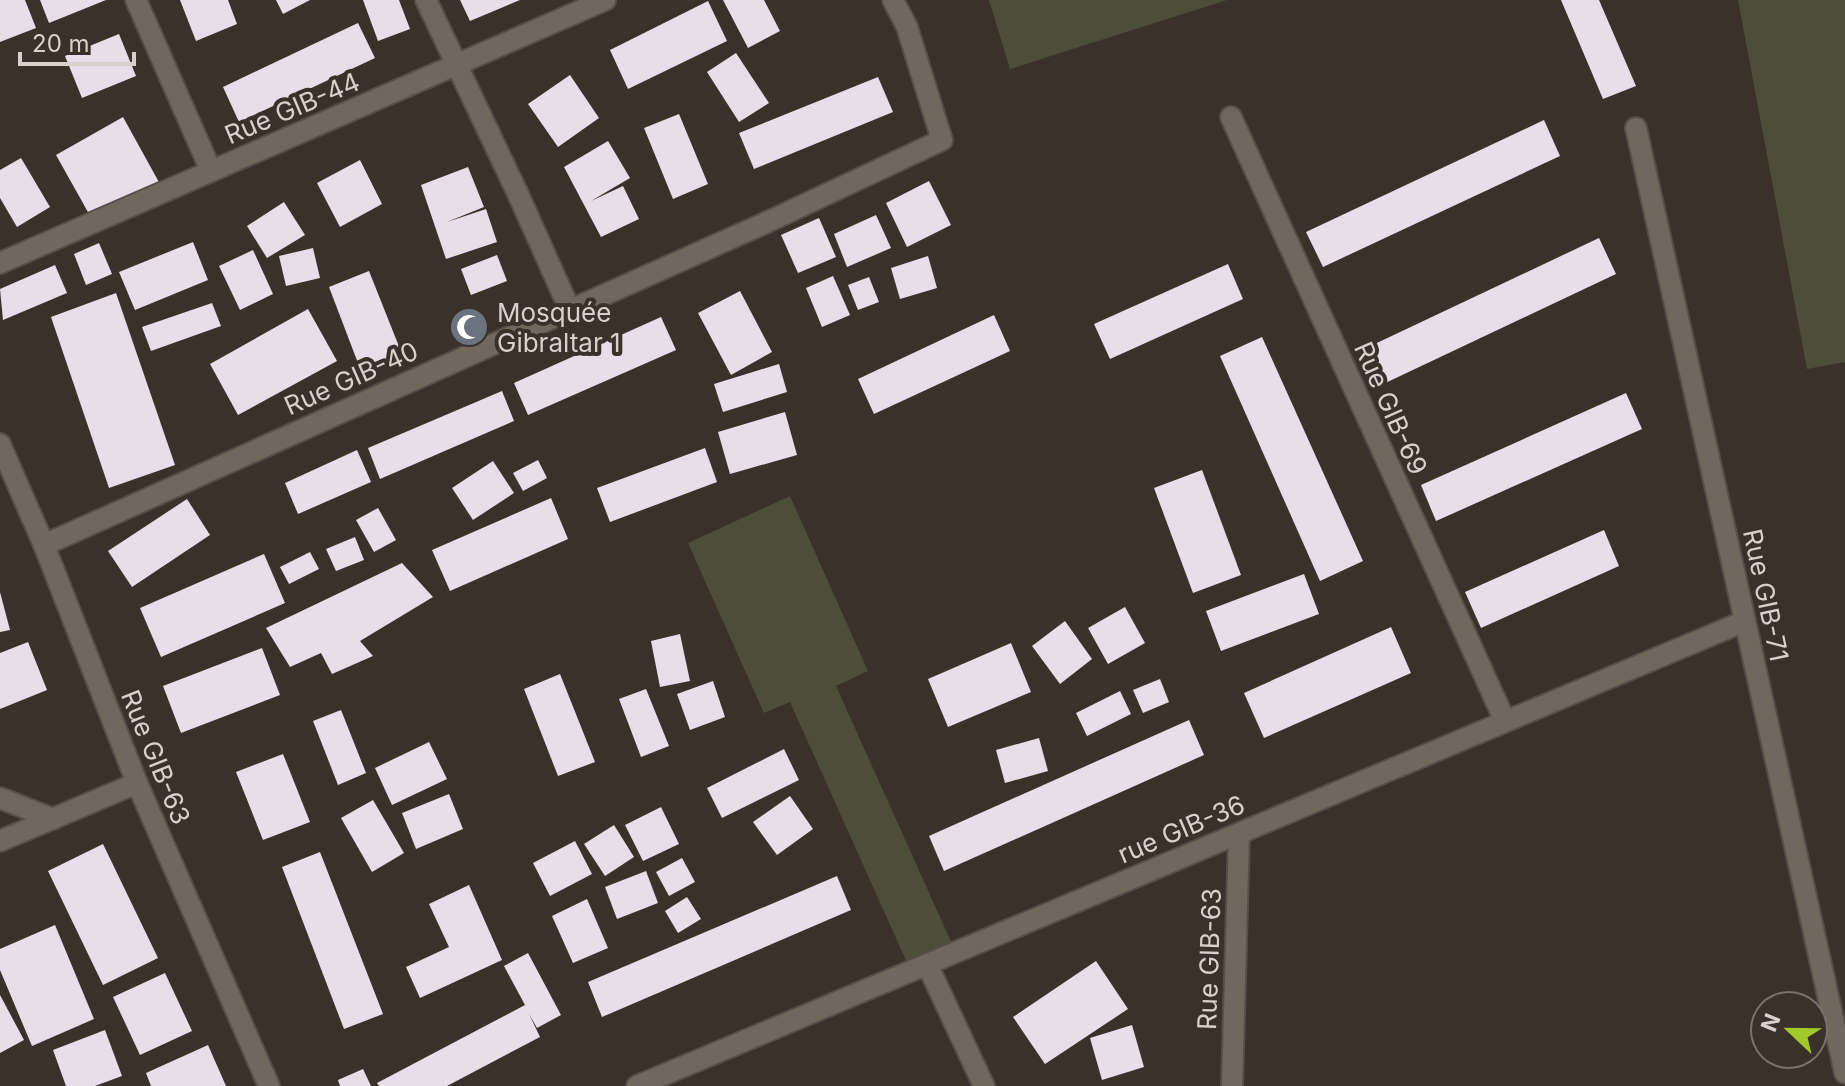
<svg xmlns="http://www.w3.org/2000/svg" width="1845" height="1086" viewBox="0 0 1845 1086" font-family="Inter,sans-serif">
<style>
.green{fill:#4c4e39}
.building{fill:#e8dee9}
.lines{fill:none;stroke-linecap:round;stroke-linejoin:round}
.minor-casing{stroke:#574e48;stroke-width:24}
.minor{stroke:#70685d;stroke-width:20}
.labels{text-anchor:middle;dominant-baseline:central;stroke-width:8;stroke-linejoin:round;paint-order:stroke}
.street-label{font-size:26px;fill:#d7d0cd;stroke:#3b312b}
.poi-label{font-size:26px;fill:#d7d0cd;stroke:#3b312b;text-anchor:start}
</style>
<rect width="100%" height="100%" fill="#3b312b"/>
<g class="green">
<polygon points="989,0 1227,0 1010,69"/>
<polygon points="1738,0 1845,0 1845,362 1807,369"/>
<polygon points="790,496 868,671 836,686 953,946 909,967 790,702 764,713 688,543"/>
</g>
<g class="building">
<polygon points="0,0 25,0 36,28 0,42"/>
<polygon points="40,0 106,0 49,23"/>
<polygon points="180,0 228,0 237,24 196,41"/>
<polygon points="276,0 310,0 283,14"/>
<polygon points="363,0 399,0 410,29 378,41"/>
<polygon points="460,0 520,0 470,21"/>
<polygon points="723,0 764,0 780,31 748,48"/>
<polygon points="1561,0 1599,0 1636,86 1603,99"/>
<polygon points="708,1 727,41 628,89 610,50"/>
<polygon points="358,23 375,58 239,122 223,87"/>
<polygon points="119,34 136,76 82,98 65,56"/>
<polygon points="736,53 769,103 739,122 707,72"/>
<polygon points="570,75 599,118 558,147 528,104"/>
<polygon points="878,77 893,112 754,169 739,133"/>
<polygon points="679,114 708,184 673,199 644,128"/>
<polygon points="123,117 160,184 93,221 56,155"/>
<polygon points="1544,120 1560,156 1323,267 1306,232"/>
<polygon points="608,141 630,178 591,201 623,186 639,219 601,237 564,167"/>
<polygon points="21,158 50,207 17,227 0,198 0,170"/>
<polygon points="360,160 382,204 340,227 317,183"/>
<polygon points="468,167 484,207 447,222 486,209 497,242 446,259 421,185"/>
<polygon points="929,181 951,225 907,247 886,203"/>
<polygon points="284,202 305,235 267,258 247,226"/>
<polygon points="876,215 891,248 847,267 834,234"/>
<polygon points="819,218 836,257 798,273 781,235"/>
<polygon points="1599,238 1616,274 1379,386 1362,350"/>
<polygon points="193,242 208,280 135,310 119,272"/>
<polygon points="99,243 112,274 86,285 74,254"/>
<polygon points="313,248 320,278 286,286 279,256"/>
<polygon points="253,250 273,294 240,310 219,266"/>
<polygon points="497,255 507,281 471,295 461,269"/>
<polygon points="928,256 937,288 900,299 891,268"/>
<polygon points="1228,264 1243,299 1110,359 1094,324"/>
<polygon points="55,265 67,293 3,320 0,289"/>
<polygon points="369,271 402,354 361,371 329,287"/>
<polygon points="833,276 850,315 822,327 806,288"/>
<polygon points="869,277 879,302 858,310 848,285"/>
<polygon points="740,291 772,352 731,375 698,313"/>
<polygon points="116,293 175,465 109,488 51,317"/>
<polygon points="212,303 221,326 151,351 142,327"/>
<polygon points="308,309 337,361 238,415 210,364"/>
<polygon points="994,315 1010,351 874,414 858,379"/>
<polygon points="661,317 676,350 528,415 514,383"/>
<polygon points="1262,337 1363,561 1320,581 1220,356"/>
<polygon points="779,364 787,392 723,412 714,384"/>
<polygon points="502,391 514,421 380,479 368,448"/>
<polygon points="1626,393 1642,429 1436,521 1421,485"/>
<polygon points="785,412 797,455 730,474 718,432"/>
<polygon points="705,448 717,482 610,522 597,488"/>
<polygon points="357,450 371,482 298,514 285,483"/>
<polygon points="538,460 547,478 523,491 513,473"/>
<polygon points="493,461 514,493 473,520 452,488"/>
<polygon points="1202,470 1241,575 1193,593 1154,488"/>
<polygon points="551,498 568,539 450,591 432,550"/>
<polygon points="187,499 210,535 132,587 108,551"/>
<polygon points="378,508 396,540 374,552 356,520"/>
<polygon points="1604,530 1619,566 1481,628 1465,592"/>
<polygon points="355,537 364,560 336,571 326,549"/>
<polygon points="310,552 319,569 289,584 280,567"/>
<polygon points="264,554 285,603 161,657 140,608"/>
<polygon points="402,563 433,597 360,641 373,656 332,674 321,653 290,667 266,628"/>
<polygon points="1304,574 1319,614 1221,651 1206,611"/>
<polygon points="0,592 10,630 0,632"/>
<polygon points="1125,607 1145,643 1108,664 1088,628"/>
<polygon points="1065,621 1092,659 1060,684 1032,646"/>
<polygon points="1391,627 1411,673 1264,738 1244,693"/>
<polygon points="680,634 690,681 660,687 651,641"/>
<polygon points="28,642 47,690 0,709 0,653"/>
<polygon points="1011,643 1031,692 948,727 928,679"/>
<polygon points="262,648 280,695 181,733 163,686"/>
<polygon points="560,674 595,762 558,776 524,689"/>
<polygon points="1160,679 1169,702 1143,713 1133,690"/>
<polygon points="713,681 725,717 690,730 677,694"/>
<polygon points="646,689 669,746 641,757 619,699"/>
<polygon points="1120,691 1131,714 1087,736 1076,713"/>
<polygon points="341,710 366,773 338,785 313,721"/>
<polygon points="1189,720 1204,755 944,871 929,836"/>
<polygon points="1039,738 1048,771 1005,783 996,750"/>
<polygon points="429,742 447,779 392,805 375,768"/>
<polygon points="784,749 799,780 722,818 707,788"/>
<polygon points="283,754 310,822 263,840 236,772"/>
<polygon points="449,794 463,829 416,849 402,813"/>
<polygon points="790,796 813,829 777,855 753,822"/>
<polygon points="373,800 404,853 372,872 341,818"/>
<polygon points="661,807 679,844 643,861 625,825"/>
<polygon points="614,825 634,857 605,876 584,844"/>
<polygon points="575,841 592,874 550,896 533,863"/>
<polygon points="103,844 158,958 103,985 48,871"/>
<polygon points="320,852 383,1014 344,1029 282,867"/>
<polygon points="682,858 695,882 669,896 656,872"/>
<polygon points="646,871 658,903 617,919 605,887"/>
<polygon points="837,876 851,910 602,1017 588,982"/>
<polygon points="469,885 502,960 420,998 406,967 449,947 429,904"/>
<polygon points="687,897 701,919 678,933 665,911"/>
<polygon points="587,899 608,948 573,963 552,916"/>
<polygon points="55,925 94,1019 32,1046 0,970 0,949"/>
<polygon points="528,953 561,1015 537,1028 529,1014 540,1037 447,1086 379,1086 377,1083 525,1005 504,966"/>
<polygon points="1096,961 1128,1009 1045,1064 1013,1017"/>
<polygon points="165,973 192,1031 140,1055 113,997"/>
<polygon points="0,995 24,1040 0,1053"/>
<polygon points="1132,1025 1144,1067 1102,1080 1090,1038"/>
<polygon points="105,1030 122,1076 95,1086 66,1086 53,1050"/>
<polygon points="208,1045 226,1086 151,1086 146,1073"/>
<polygon points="363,1069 371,1086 340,1086 338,1080"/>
</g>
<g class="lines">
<defs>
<g id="minor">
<polyline points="136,0 211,171"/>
<polyline points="426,0 518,194 569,308"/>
<polyline points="1231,117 1505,721"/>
<polyline points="1636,128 1845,1073"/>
<polyline points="0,263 605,0"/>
<polyline points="0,444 44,545 137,783 269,1086"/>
<polyline points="44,545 763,224 942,140 907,27 893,0"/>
<polyline points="0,798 53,819"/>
<polyline points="0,841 137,783"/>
<polyline points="927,964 984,1086"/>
<polyline points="637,1086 1745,621"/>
<polyline points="1232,1086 1239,834"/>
</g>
</defs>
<use href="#minor" class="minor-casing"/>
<use href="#minor" class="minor"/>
</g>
<defs>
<symbol id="mosque-disc" viewBox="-11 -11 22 22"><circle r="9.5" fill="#6b7280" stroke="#3b312b"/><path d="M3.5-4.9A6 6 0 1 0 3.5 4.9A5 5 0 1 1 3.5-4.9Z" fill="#fff"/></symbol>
</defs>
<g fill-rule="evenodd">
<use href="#mosque-disc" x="447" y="305" width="44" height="44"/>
</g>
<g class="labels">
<g class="street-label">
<text transform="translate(292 108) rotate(-23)">Rue GIB-44</text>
<text transform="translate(351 378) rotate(-24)">Rue GIB-40</text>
<text transform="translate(1391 408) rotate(66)">Rue GIB-69</text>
<text transform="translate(1766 595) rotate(78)">Rue GIB-71</text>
<text transform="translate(156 757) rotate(68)">Rue GIB-63</text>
<text transform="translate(1181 829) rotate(-23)">rue GIB-36</text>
<text transform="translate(1209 959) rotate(-88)">Rue GIB-63</text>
</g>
<g class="poi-label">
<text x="497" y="312">Mosquée<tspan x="497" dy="30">Gibraltar 1</tspan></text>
</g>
</g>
<g transform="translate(1789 1030) rotate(292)"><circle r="38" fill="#3b312b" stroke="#79716c" stroke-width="2"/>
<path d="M0-6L14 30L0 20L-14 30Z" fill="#a1c92a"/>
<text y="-12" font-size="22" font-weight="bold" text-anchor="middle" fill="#d7d0cd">N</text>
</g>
<path d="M20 52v12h114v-12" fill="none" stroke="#d7d0cd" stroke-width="4"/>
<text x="32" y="52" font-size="24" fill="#d7d0cd" stroke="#3b312b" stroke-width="6" paint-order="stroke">20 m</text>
</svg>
